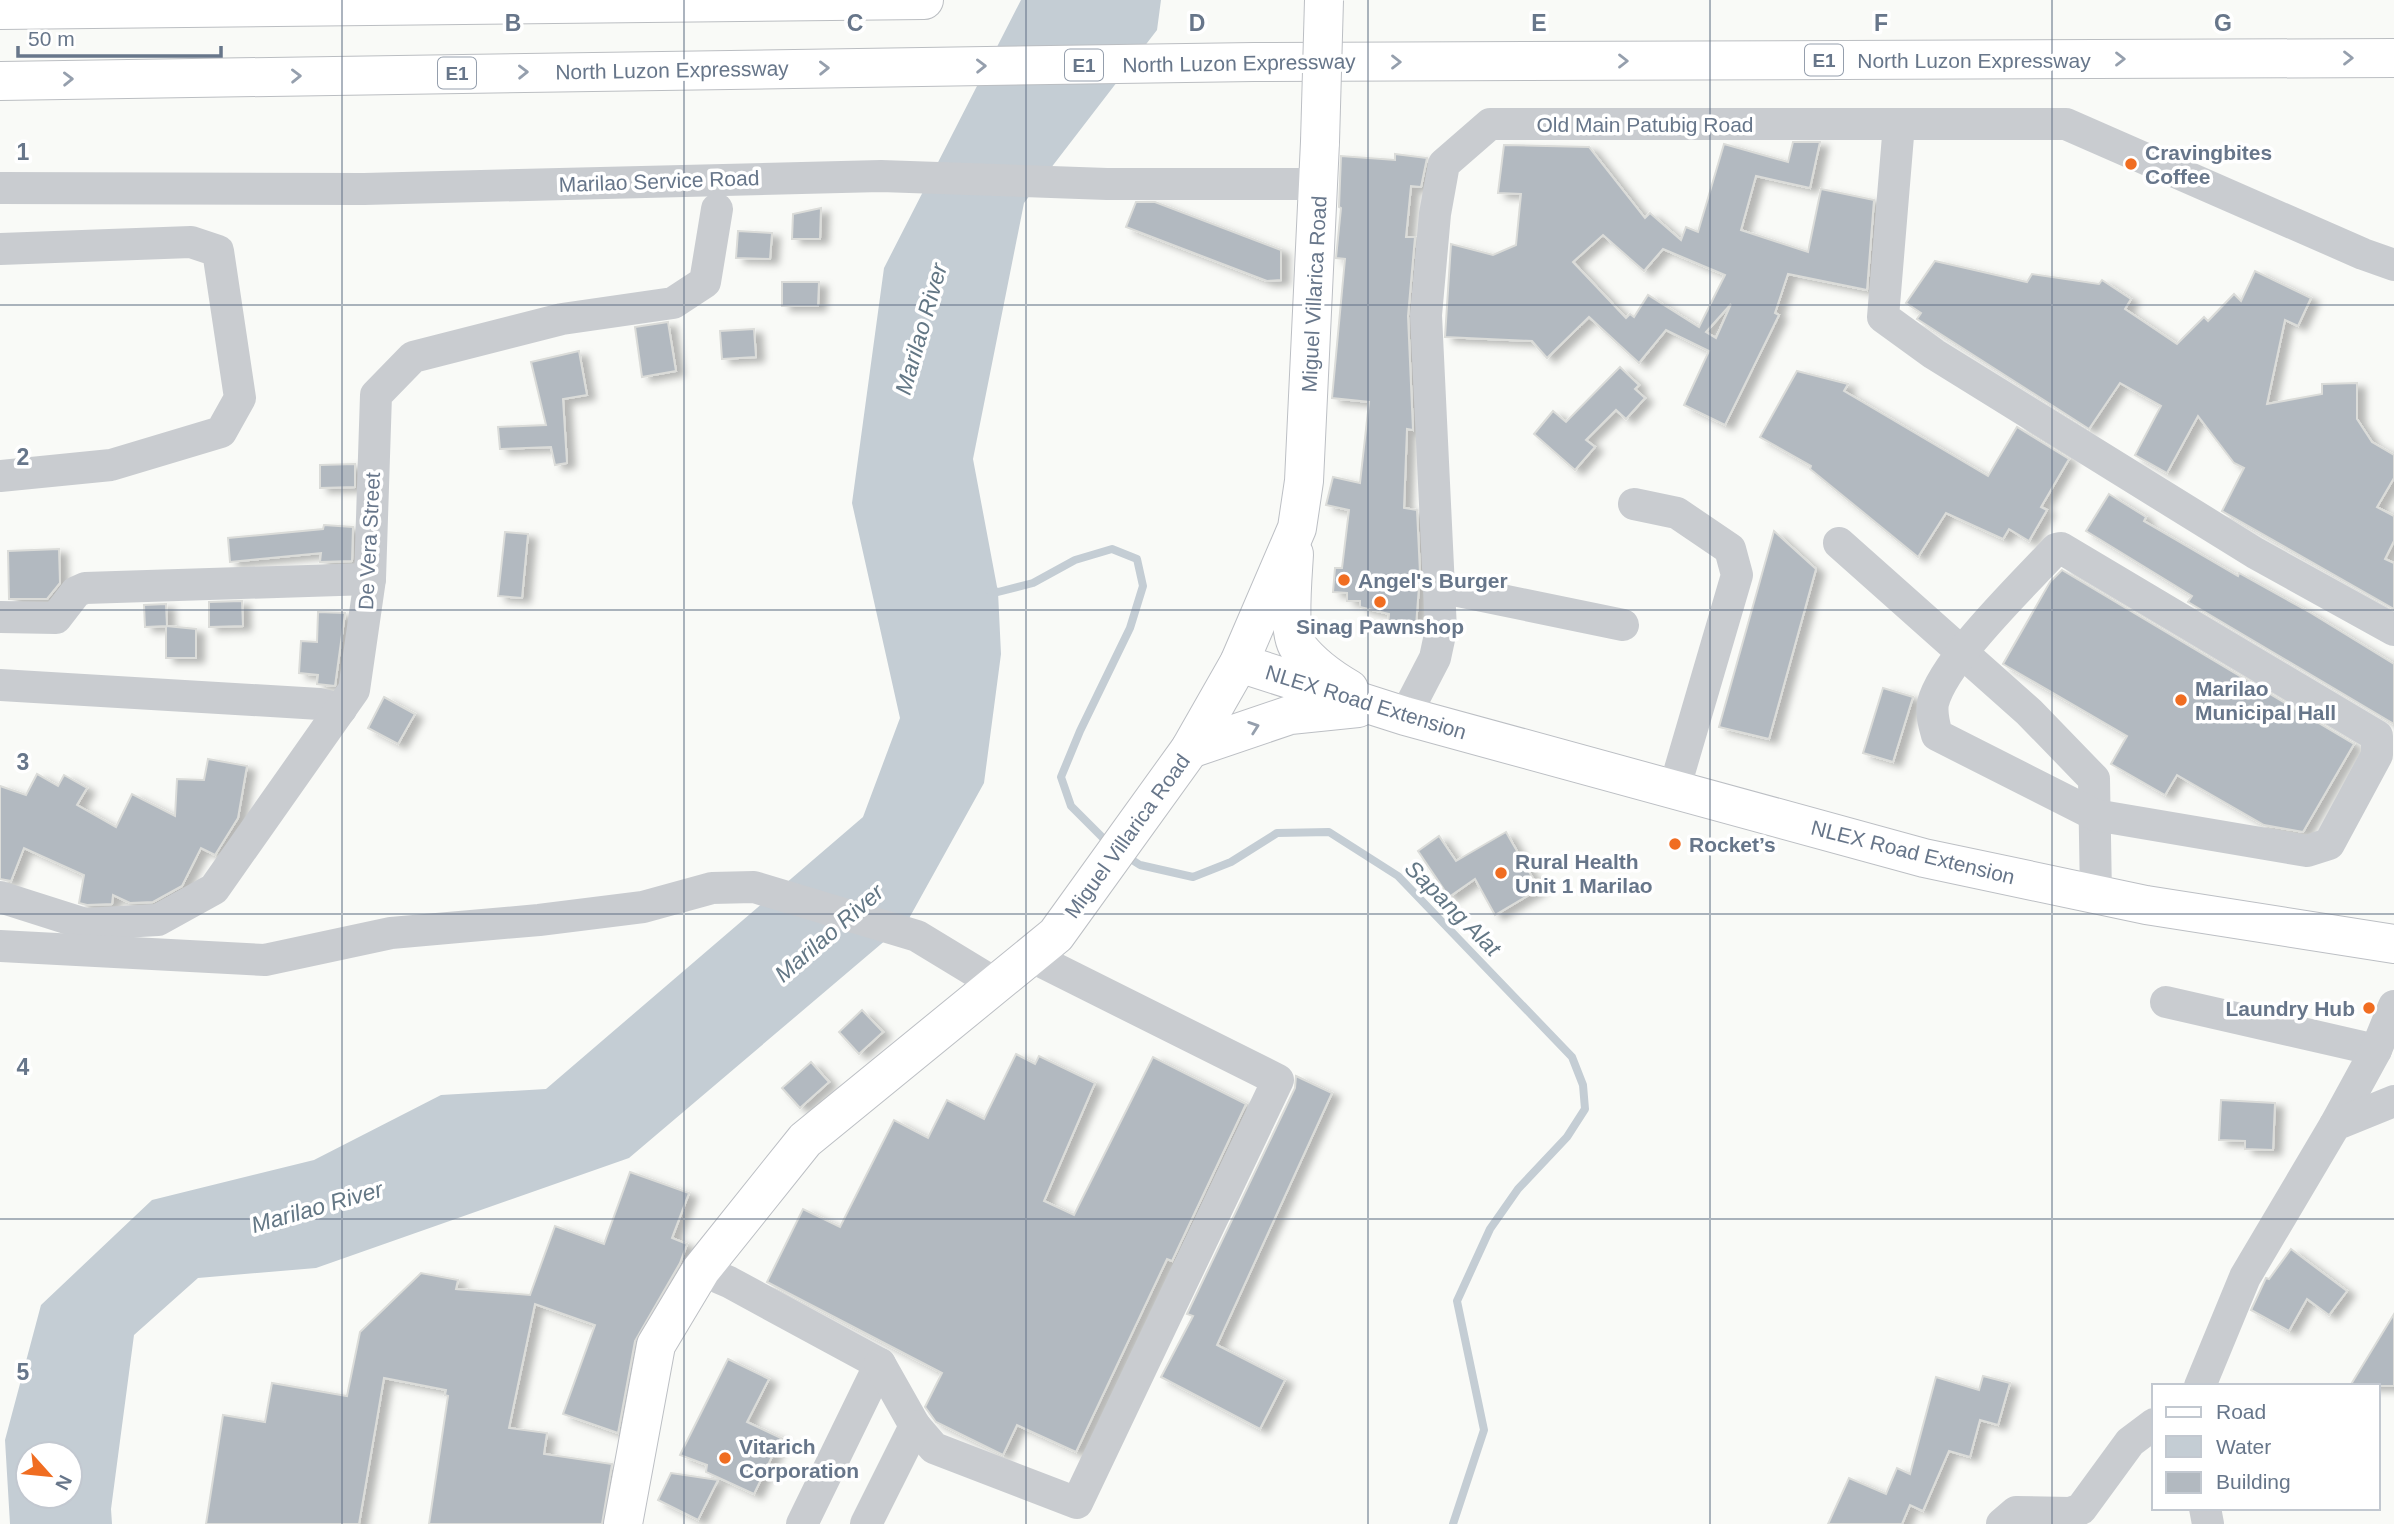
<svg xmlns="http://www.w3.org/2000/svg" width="2394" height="1524" viewBox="0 0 2394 1524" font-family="Helvetica,sans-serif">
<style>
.water{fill:#c4cdd4;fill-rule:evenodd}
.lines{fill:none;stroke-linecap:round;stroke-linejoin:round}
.stream{stroke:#c4cdd4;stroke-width:8}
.building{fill:#b2b9c0;stroke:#dbdcd9;stroke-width:2;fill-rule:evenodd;filter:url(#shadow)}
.major-casing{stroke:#bcbfc4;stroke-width:40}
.highway-casing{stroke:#bbbec2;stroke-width:40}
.minor{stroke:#c9ccd0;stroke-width:32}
.major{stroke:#fff;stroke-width:38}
.highway{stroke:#fff;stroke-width:38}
.major-bridge-casing{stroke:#bcbfc4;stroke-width:40;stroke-linecap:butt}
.major-bridge{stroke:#fff;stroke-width:38}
.oneway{stroke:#959fad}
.grid{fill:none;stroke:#67768a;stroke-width:2;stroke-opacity:0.55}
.poi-dot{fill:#f06d21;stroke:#fff;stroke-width:2.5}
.labels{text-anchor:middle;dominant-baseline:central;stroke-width:7;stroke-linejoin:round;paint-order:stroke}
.shield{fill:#fff;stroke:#959fad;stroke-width:2}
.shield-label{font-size:19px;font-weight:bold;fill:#67768a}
.street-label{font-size:21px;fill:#67768a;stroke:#fff}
.poi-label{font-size:21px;font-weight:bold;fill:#67768a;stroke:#fff;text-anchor:start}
.water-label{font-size:23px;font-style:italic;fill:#637785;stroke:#fff}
.grid-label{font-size:23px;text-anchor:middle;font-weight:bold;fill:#67768a;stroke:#fff;stroke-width:7;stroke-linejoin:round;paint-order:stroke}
</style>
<defs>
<filter id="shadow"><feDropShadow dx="8" dy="4.5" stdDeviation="3.5" flood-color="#0004"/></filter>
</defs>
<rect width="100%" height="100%" fill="#f9faf7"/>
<path class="water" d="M1021,0H1161L1157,30L1024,203L973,459L998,592L1001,654L984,783L907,922L629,1158L316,1268L198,1278L134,1335L111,1509L112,1524H10L5,1440L41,1305L152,1200L314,1160L441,1095L546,1089L863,817L900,718L852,503L884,268ZM28,1454H70V1496H28Z"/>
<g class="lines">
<g class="stream">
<polyline points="989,590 998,592 1033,583 1075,560 1112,549 1137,559 1143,586 1130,628 1080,731 1061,777 1071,806 1110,845"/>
<polyline points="1126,856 1140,865 1193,877 1231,862 1277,833 1329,832 1398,876 1572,1057 1583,1085 1585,1109 1567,1137 1518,1189 1490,1229 1457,1301 1484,1430 1453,1524"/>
</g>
</g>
<g class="building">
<path d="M1793,142H1820L1810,188L1756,176L1741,230L1808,252L1821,189L1874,200L1867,290L1788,274L1775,313L1779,315L1725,425L1684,405L1709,351L1666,330L1639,363L1589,317L1547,358L1532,341L1445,337L1451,244L1493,255L1516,245L1521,194L1498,193L1504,145L1589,147L1645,218L1650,213L1681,240L1686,227L1698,232L1724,144L1788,162ZM1603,235L1644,271L1663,249L1725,275L1699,327L1648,295L1634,317L1630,314L1626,318L1573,262ZM1731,304L1716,338L1706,332Z"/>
<polygon points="1395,154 1427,158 1421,187 1411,186 1406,237 1415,237 1408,316 1413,430 1407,429 1404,508 1417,510 1420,573 1416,626 1388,624 1389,614 1360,607 1360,601 1347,601 1347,593 1333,592 1335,568 1342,568 1349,510 1326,505 1333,477 1360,483 1369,402 1332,398 1345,259 1336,258 1341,208 1339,207 1341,156 1395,160"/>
<polygon points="1136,202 1155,202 1281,250 1281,280 1267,281 1126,227"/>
<polygon points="821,208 820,239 792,239 793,214"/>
<polygon points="738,231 772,233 770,259 736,258"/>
<polygon points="1935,261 2027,282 2032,274 2099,284 2102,280 2131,299 2125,309 2177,344 2204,317 2208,321 2234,294 2241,301 2255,271 2311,298 2298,326 2285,320 2267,404 2322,394 2322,384 2357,383 2357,419 2372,442 2394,455 2394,478 2377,507 2394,516 2394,541 2385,559 2394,563 2394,609 2222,511 2244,468 2234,463 2198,416 2167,473 2135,455 2161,406 2120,383 2089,429 1917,319 1921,313 1906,303"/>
<polygon points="782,282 819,282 818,306 782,306"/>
<polygon points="668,322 676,371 642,377 635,327"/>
<polygon points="754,329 756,357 722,359 720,331"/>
<polygon points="579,351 587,395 563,399 567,463 555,465 551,447 500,449 498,427 546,425 531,362"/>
<polygon points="1620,367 1639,385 1635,389 1645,398 1626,419 1616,410 1586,440 1595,447 1575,470 1534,434 1553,411 1566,422"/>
<polygon points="1797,371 1848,384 1844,391 1988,476 2017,427 2069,459 2041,507 2047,510 2029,541 2009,529 2003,539 1946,513 1918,557 1810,469 1811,466 1760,437"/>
<polygon points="355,464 355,487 320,488 320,465"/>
<polygon points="2109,494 2146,517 2144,521 2238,576 2239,573 2311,613 2394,664 2394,724 2188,602 2192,596 2086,531"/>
<polygon points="324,525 353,527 352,561 320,562 321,553 230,562 228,538 323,529"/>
<polygon points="1774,531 1816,569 1769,739 1719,727"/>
<polygon points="505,532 528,534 522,598 498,596"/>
<polygon points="59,549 60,583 47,599 9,599 8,551"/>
<polygon points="2062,570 2354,744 2303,832 2264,825 2177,775 2165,795 2111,764 2127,736 2003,664 2050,582"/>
<polygon points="242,601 243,626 209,627 209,602"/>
<polygon points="166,604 167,626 196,629 196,658 166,658 166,626 145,627 144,605"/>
<polygon points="318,612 345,613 335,686 317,684 318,675 299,673 301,641 317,642"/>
<polygon points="1883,688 1913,697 1893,762 1863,753"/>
<polygon points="384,697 415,714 398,744 368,728"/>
<polygon points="208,759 247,766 238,818 215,855 201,848 182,886 153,902 130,903 113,895 112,904 87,905 79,903 84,875 24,848 11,881 0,879 0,786 26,795 37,774 58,786 64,775 87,788 77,805 116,827 132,794 175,816 177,779 204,780"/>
<polygon points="1506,832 1539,889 1495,915 1475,879 1449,897 1418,851 1439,836 1456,861"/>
<polygon points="862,1010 883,1032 859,1054 839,1032"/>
<polygon points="1016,1054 1035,1064 1039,1056 1095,1083 1044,1201 1074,1215 1153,1057 1246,1104 1172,1261 1167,1259 1076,1452 1017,1425 1003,1455 936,1422 925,1407 942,1373 767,1282 803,1209 840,1227 894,1120 928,1138 947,1100 984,1119"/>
<polygon points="811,1062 829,1082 800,1108 782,1088"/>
<polygon points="1296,1076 1332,1093 1217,1345 1285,1380 1260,1429 1161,1377 1193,1316 1187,1314 1295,1088"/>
<polygon points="2221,1100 2275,1103 2273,1150 2245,1149 2245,1141 2219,1140"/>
<polygon points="630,1172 689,1193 672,1238 687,1244 680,1263 635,1341 618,1433 563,1414 595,1325 535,1304 509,1428 547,1433 544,1454 612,1464 602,1524 429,1524 448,1396 445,1395 446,1390 384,1378 359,1524 206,1524 223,1415 265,1422 272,1383 347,1396 360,1332 421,1273 458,1280 456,1289 530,1295 555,1226 604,1244"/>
<polygon points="2291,1249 2347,1291 2329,1315 2307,1299 2289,1331 2251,1310 2266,1278 2269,1279"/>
<polygon points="2394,1314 2394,1386 2350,1386"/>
<polygon points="728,1359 769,1379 747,1422 781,1438 754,1494 706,1472 707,1465 680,1455"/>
<polygon points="1983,1376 2010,1383 1998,1425 1980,1420 1970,1457 1949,1451 1923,1511 1910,1505 1902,1524 1828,1524 1849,1478 1886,1494 1897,1468 1910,1474 1936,1377 1979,1390"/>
<polygon points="671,1473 718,1480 698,1520 658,1500"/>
</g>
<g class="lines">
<defs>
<g id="major">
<path d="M1294,554C1293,574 1287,632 1298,647C1312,665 1330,678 1349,689"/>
<polyline points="1239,663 1405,716 1924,858 2146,905 2394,944"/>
<polyline points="1190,749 1290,715 1358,708"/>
<polyline points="623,1524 656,1345 701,1270 805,1140 1056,935 1190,749 1239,663 1297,528 1304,481 1320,142"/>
</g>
<g id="highway">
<polyline points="0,10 924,0"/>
<polyline points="0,81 1254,62 2394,58"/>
</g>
</defs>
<use href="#major" class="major-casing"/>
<use href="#highway" class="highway-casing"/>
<g class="minor">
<polyline points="1899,124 1883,317 1934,354 2255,553 2394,630"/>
<polyline points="0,188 364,189 881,176 1107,184 1319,184"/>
<polyline points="0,249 191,242 218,251 240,398 221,432 111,465 0,476"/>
<polyline points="1634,504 1677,513 1730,549 1737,575 1674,790"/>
<polyline points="1839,543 2029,712 2094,779 2096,896"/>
<path d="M2061,548L2377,736V755L2329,844L2307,851L2095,815L1937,735C1934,724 1931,714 1933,703C1944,660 2025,583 2056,549Z"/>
<polyline points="1439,587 1623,625"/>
<polyline points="0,617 56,618 76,592 85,588 370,579"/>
<polyline points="0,685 320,704 341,709"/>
<polyline points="1405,716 1435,658 1441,630 1426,315 1435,214 1444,164 1490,124 2066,124 2363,254 2394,265"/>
<polyline points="0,897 85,924 158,920 214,889 354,690 370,579 376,395 413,357 562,319 673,303 705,282 717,209"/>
<polyline points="0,946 265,960 391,933 539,920 643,907 712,888 754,887 917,936 996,984"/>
<polyline points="2166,1002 2376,1050"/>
<polyline points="2335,1125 2376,1050 2394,1006"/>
<polyline points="701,1270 729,1282 880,1364 802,1524"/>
<polyline points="880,1364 915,1426 934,1448 1077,1503 1278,1080 1030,956"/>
<polyline points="2200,1386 2245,1277 2335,1125 2394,1101"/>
<polyline points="2205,1508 2208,1524"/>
<polyline points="866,1524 915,1426"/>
<polyline points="2002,1524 2016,1512 2070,1513 2081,1509 2130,1442 2154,1424"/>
</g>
<use href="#major" class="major"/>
<use href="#highway" class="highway"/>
<defs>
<polyline id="major-bridge" points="1320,142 1324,0"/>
</defs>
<use href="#major-bridge" class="major-bridge-casing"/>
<use href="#major-bridge" class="major-bridge"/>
</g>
<defs><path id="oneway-chevron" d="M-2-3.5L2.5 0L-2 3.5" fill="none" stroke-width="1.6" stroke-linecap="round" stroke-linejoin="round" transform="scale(1.75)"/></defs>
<g class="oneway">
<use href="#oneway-chevron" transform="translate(2348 58)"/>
<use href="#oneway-chevron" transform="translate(2120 59)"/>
<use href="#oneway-chevron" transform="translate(1623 61)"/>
<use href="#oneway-chevron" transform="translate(1396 62)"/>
<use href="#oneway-chevron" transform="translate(981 66) rotate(-1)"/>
<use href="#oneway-chevron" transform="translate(824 68) rotate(-1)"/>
<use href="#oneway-chevron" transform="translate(523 72) rotate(-1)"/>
<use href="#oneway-chevron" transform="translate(296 76) rotate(-1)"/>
<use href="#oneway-chevron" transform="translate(68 79) rotate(-1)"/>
<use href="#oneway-chevron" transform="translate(1254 727) rotate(-19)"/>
</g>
<path class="grid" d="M342,0V1524M684,0V1524M1026,0V1524M1368,0V1524M1710,0V1524M2052,0V1524M0,305H2394M0,610H2394M0,914H2394M0,1219H2394"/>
<g class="poi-dot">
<circle cx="2131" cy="164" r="7"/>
<circle cx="1344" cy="580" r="7"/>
<circle cx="1380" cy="602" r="7"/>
<circle cx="2181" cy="700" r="7"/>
<circle cx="1675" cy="844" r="7"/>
<circle cx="1501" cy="873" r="7"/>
<circle cx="2369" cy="1008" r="7"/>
<circle cx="725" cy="1458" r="7"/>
</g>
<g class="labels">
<g class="shield">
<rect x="1805" y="44.5" width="38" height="31" rx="5"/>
<rect x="1065" y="49.5" width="38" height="31" rx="5"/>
<rect x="438" y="57.5" width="38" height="31" rx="5"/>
</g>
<g class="shield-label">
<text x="1824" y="60">E1</text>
<text x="1084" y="65">E1</text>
<text x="457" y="73">E1</text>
</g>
<g class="street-label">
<text x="1974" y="60">North Luzon Expressway</text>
<text transform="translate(1239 63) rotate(-1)">North Luzon Expressway</text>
<text transform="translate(672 70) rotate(-1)">North Luzon Expressway</text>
<text x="1645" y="124">Old Main Patubig Road</text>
<text transform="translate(659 181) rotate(-2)">Marilao Service Road</text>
<text transform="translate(1314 294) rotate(-87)">Miguel Villarica Road</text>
<text transform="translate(369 541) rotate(-87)">De Vera Street</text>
<text transform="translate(1366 702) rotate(17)">NLEX Road Extension</text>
<text transform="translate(1127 836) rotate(-54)">Miguel Villarica Road</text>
<text transform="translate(1913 852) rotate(14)">NLEX Road Extension</text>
</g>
<g class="poi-label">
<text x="2145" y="152">Cravingbites<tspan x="2145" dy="24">Coffee</tspan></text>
<text x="1358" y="580">Angel's Burger</text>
<text x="1380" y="626" text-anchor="middle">Sinag Pawnshop</text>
<text x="2195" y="688">Marilao<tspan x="2195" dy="24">Municipal Hall</tspan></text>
<text x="1689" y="844">Rocket’s</text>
<text x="1515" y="861">Rural Health<tspan x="1515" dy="24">Unit 1 Marilao</tspan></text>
<text x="2355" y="1008" text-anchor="end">Laundry Hub</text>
<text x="739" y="1446">Vitarich<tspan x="739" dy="24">Corporation</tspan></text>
</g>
<g class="water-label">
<text transform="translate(921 329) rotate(-74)">Marilao River</text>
<text transform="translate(1453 908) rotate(45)">Sapang Alat</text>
<text transform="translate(829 933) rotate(-41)">Marilao River</text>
<text transform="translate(317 1207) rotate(-16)">Marilao River</text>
</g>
</g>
<g class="grid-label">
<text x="513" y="31">B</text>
<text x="855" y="31">C</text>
<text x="1197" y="31">D</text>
<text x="1539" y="31">E</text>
<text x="1881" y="31">F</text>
<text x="2223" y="31">G</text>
<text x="23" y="160">1</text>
<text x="23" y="465">2</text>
<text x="23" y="770">3</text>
<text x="23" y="1075">4</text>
<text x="23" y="1380">5</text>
</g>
<rect x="2152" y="1384" width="228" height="126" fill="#ffffff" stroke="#c2c8d0" stroke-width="2"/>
<rect x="2166" y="1407" width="35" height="10" fill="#ffffff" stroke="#c2c8d0" stroke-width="2"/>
<text x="2216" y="1419" font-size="21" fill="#67768a">Road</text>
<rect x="2166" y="1436" width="35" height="21" fill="#c4cdd4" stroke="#c2c8d0" stroke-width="2"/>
<text x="2216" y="1454" font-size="21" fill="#67768a">Water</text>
<rect x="2166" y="1472" width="35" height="21" fill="#b2b9c0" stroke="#c2c8d0" stroke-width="2"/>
<text x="2216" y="1489" font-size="21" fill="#67768a">Building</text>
<g transform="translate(49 1475) rotate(117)"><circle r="33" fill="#ffffff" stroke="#c2c8d0" stroke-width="2"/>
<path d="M0-5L12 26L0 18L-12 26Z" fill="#f06d21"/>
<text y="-10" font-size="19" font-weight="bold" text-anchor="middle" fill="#67768a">N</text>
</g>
<path d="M18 46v10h203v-10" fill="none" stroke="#67768a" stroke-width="3.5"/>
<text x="28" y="46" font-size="21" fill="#67768a" stroke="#ffffff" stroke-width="5" paint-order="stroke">50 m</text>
</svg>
